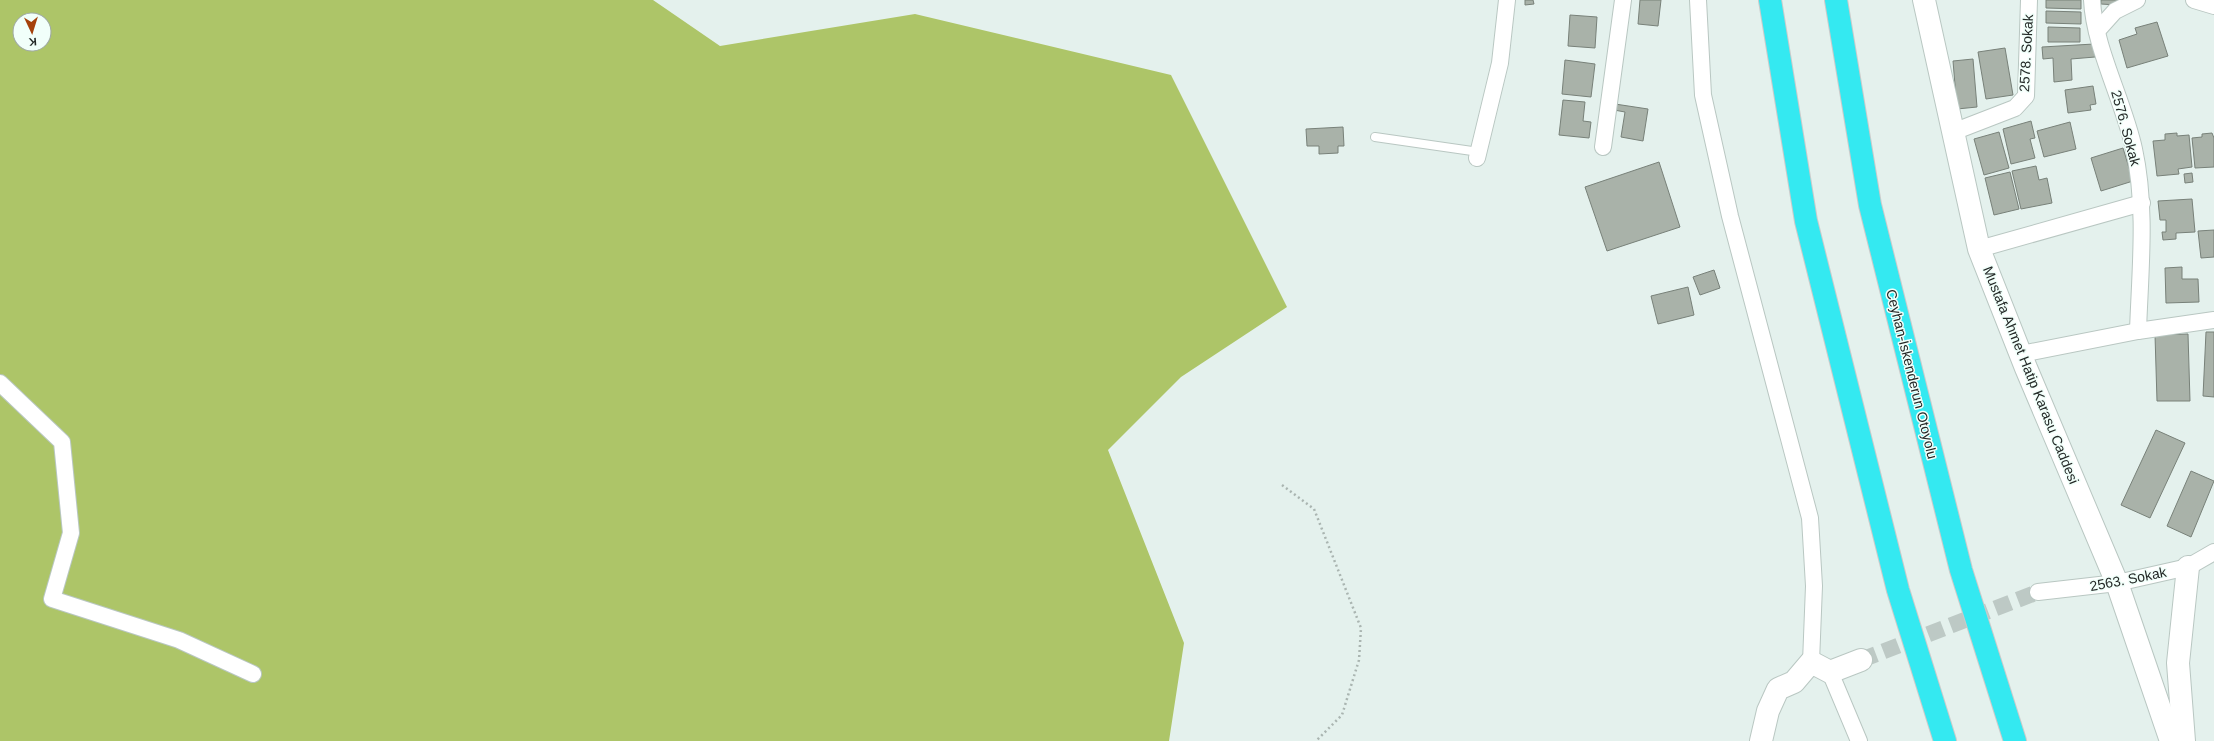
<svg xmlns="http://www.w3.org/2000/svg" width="2214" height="741" viewBox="0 0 2214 741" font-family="Helvetica,sans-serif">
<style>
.forest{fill:#adc568;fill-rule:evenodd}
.building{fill:#a9b2a9;stroke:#788179}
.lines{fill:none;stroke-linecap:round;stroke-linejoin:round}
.street-tunnel{stroke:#bdc9c5;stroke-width:16;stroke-dasharray:16 8;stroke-linecap:butt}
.lane-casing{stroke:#b9c7c2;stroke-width:10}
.street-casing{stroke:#b9c7c2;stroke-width:18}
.secondary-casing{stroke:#b9c7c2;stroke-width:24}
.highway-casing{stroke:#cacbcb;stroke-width:24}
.path{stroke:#aab5b1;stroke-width:2.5;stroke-dasharray:2 3;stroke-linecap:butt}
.lane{stroke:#fff;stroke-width:8}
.street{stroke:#fff;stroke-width:16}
.secondary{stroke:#fff;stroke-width:22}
.highway{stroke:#34e9f1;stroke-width:22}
.labels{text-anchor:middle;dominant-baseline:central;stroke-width:3;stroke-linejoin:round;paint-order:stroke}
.street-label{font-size:14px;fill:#232826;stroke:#f1fffa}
</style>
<rect width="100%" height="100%" fill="#e4f1ed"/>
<path class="forest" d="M0,0H653L720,46L915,14L1171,75L1287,307L1181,377L1108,450L1184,643L1169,741H0ZM20,20H44V44H20Z"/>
<g class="building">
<polygon points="1525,0 1533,0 1534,4 1525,5"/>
<polygon points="1640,0 1661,0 1658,26 1638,24"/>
<polygon points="2046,0 2081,0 2081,9 2046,8"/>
<polygon points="2101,0 2117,0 2117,5 2101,4"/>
<polygon points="2046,11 2081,12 2081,24 2046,23"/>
<polygon points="1570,15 1597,17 1595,48 1568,46"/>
<polygon points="2157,22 2168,56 2127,68 2119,40 2137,34 2135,28"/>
<polygon points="2048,27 2080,28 2080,42 2048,42"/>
<polygon points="2094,44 2095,57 2071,59 2072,80 2054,82 2053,58 2043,59 2042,47"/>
<polygon points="2005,48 2013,95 1986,99 1978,52"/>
<polygon points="1973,59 1977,107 1957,109 1953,61"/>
<polygon points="1565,60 1595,64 1591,97 1562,94"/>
<polygon points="2093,86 2096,104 2090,105 2091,110 2068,113 2065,90"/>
<polygon points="1563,100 1585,102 1583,121 1591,122 1589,138 1559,135"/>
<polygon points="1615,104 1648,109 1643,141 1621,137 1625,112 1614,110"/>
<polygon points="2031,121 2035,138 2030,139 2035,158 2011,164 2003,129"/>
<polygon points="2070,122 2076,149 2044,157 2037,131"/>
<polygon points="1343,127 1344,146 1338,146 1338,153 1319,154 1319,146 1307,146 1306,129"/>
<polygon points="1999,132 2009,168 1984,175 1974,139"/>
<polygon points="2177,133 2177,136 2189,135 2192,167 2178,169 2179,174 2157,176 2153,141 2165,140 2165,134"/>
<polygon points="2212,133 2214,138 2214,167 2195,168 2192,138 2202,137 2202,134"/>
<polygon points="2123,148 2133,181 2101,191 2091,158"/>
<polygon points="1659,162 1680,227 1607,251 1585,187"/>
<polygon points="2036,166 2039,180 2047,178 2052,203 2021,209 2012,171"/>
<polygon points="2010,172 2019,209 1994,215 1985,178"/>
<polygon points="2192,173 2193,182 2185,183 2184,174"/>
<polygon points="2192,199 2195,232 2176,233 2176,239 2163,240 2162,232 2166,232 2166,220 2160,220 2158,201"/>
<polygon points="2214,230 2214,257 2201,258 2198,231"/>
<polygon points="2182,267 2182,279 2198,279 2199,302 2166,303 2165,268"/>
<polygon points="1714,270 1720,288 1700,295 1693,277"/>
<polygon points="1688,287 1694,315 1658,324 1651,296"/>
<polygon points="2206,332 2214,332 2214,397 2203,396"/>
<polygon points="2188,334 2190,401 2157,401 2155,335"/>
<polygon points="2156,430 2185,443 2150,518 2121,505"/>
<polygon points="2191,471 2214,481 2191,537 2167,526"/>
</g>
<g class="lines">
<polyline class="street-tunnel" points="1861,660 2038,592"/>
<defs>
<polyline id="lane" points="1375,137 1479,152"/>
<g id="street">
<polyline points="1698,0 1703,95 1730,216 1810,518 1814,586 1811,662"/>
<path d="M2092,0C2094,47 2124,102 2134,149C2147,208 2140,271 2138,331"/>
<polyline points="2194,0 2214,6"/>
<polyline points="2097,31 2115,11 2137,0"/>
<polyline points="1953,132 2015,108 2026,96 2029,0"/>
<polyline points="1603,147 1623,0"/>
<polyline points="1477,158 1500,63 1507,0"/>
<polyline points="1979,249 2142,203"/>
<polyline points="2021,354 2138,331 2214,320"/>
<polyline points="0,383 62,442 71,533 52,599 179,640 253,674"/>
<polyline points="2038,592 2117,583 2188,567 2214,552"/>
<polyline points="1830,672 1859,741"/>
</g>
<g id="secondary">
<polyline points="1924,0 1979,249 2026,368 2117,583 2171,741"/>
<polyline points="1761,741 1768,711 1778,689 1794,682 1811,662 1830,672 1861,660"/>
<polyline points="2184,741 2178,663 2188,567"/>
</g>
<g id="highway">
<polyline points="1770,0 1806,221 1898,590 1945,741"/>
<polyline points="1836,0 1870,205 1961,570 2015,741"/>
</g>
</defs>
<use href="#lane" class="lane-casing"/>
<use href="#street" class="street-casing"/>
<use href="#secondary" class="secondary-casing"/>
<use href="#highway" class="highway-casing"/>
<polyline class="path" points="1282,485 1314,509 1361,628 1359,660 1342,715 1316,741"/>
<use href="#lane" class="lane"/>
<use href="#street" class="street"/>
<use href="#secondary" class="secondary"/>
<use href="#highway" class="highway"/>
</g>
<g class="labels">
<g class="street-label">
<text transform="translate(2026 53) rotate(-87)">2578. Sokak</text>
<text transform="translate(2126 128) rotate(75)">2576. Sokak</text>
<text transform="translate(1912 374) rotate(76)">Ceyhan-İskenderun Otoyolu</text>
<text transform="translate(2031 375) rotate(68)">Mustafa Ahmet Hatip Karasu Caddesi</text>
<text transform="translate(2128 579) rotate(-11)">2563. Sokak</text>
</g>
</g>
<g transform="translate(32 32) rotate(176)"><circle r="19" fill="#f1fffa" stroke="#9fa9a5"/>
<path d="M0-3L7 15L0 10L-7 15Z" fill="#a5410b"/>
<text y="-6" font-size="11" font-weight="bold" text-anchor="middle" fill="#232826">K</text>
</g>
</svg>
